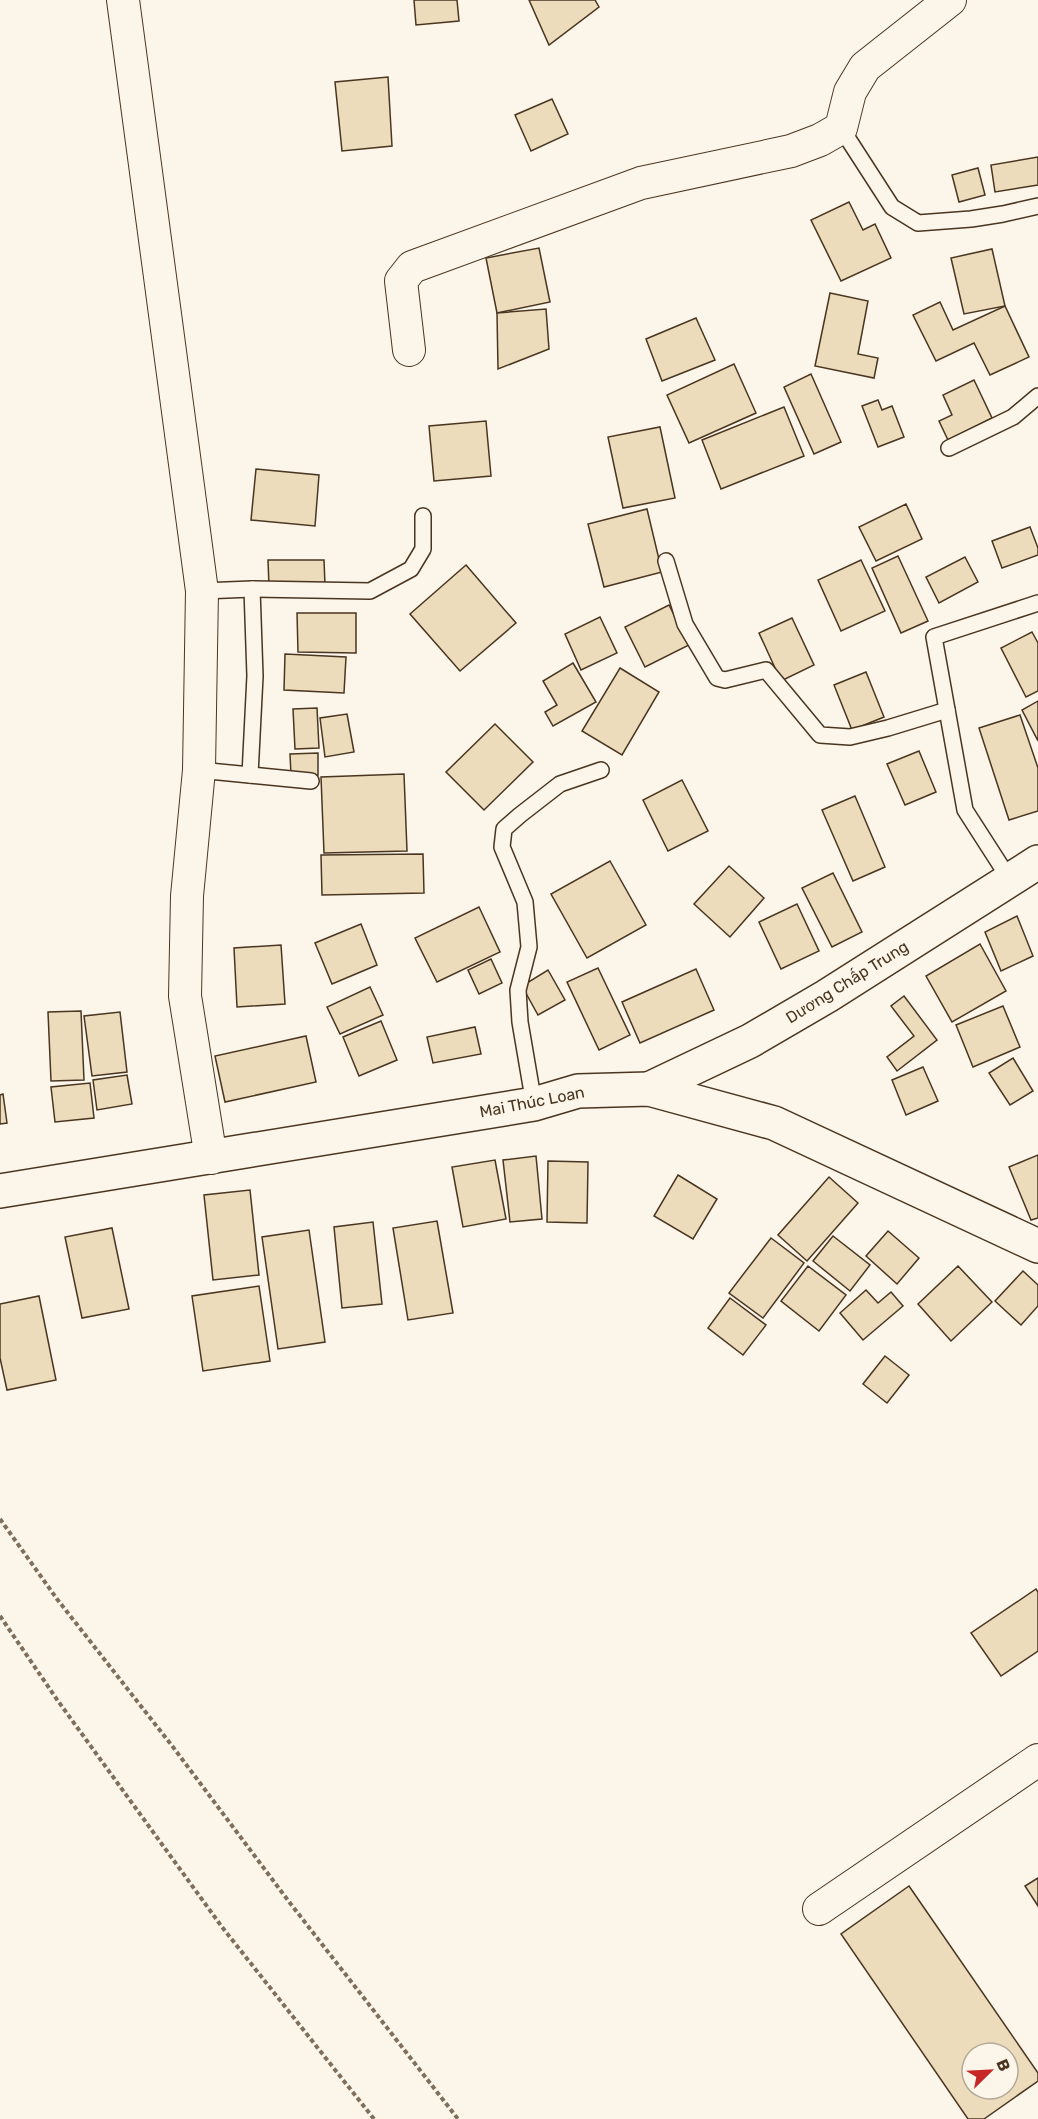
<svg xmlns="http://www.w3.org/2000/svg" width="1038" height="2119" viewBox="0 0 1038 2119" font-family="Rubik,sans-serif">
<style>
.building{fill:#ecdcbc;stroke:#4a3520;stroke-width:1.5;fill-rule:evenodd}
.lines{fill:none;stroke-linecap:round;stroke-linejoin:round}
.lane-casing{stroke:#4a3520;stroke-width:18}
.street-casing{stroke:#4a3520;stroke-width:34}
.secondary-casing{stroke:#4a3520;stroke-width:36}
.path{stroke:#7f6f5c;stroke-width:4;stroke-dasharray:4.5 3;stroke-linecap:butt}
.lane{stroke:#fbf6e9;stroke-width:15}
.street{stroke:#fbf6e9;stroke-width:32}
.secondary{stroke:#fbf6e9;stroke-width:33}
.labels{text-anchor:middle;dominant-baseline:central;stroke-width:4.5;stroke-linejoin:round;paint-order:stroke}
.street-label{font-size:16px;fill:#4a3520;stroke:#fbf6e9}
</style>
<rect width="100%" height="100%" fill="#fbf6e9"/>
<g class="building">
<polygon points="414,0 457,0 459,21 416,25"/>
<polygon points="529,0 595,0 599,7 549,45"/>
<polygon points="388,77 392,146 342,151 335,82"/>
<polygon points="552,99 568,134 531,151 515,115"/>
<polygon points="1038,157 1038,185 995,192 991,165"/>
<polygon points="978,168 985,195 959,202 952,175"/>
<polygon points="849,202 863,230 875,224 891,258 841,281 811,220"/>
<polygon points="539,248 550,302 497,313 486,258"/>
<polygon points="992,249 1005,306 964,314 951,258"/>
<polygon points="830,293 868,301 858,354 878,358 874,378 815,366"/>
<polygon points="940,302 953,330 1005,306 1029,357 990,375 974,343 936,361 913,315"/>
<polygon points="546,309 549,349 498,369 497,313"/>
<polygon points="696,318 715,360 662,381 646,339"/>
<polygon points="734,364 756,413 689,443 667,395"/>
<polygon points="811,374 841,442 814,454 784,387"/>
<polygon points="974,380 992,418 948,440 939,421 952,415 943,395"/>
<polygon points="878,400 882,410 892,406 904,437 878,447 862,406"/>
<polygon points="784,407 804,456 721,489 702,440"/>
<polygon points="486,421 491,476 434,481 429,426"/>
<polygon points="660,427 675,498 623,508 608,437"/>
<polygon points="256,469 319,475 315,526 251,520"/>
<polygon points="906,504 922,539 876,561 859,527"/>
<polygon points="647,509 662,572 604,587 588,524"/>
<polygon points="1030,527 1038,548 1038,555 1002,568 992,541"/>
<polygon points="898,556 928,621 901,633 872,568"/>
<polygon points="965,557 978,582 939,603 926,577"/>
<polygon points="268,560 324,560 325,585 269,586"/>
<polygon points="861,560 885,611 841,631 818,580"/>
<polygon points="466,565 516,623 460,671 410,614"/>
<polygon points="669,605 689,645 645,667 625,627"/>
<polygon points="297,613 356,613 356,653 298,652"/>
<polygon points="600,617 617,653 581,670 565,634"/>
<polygon points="792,618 814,665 781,681 759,633"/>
<polygon points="1032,632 1038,643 1038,691 1026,697 1001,648"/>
<polygon points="285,654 346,657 344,693 284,690"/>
<polygon points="573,663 596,702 553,726 545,712 557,705 543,681"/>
<polygon points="620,668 659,692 622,755 582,731"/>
<polygon points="866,672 884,717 852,730 834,685"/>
<polygon points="1038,701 1038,741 1022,710"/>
<polygon points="317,708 319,748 295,749 293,709"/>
<polygon points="347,714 354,752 325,757 320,718"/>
<polygon points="1020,715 1038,768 1038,811 1009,820 979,728"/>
<polygon points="495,724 533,762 484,810 446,772"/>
<polygon points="919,751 936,792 905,805 887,764"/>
<polygon points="318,753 318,775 291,775 290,754"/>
<polygon points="404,774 407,851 324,853 321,777"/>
<polygon points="682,780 708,831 668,851 643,800"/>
<polygon points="855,796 885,867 853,881 822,810"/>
<polygon points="423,854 424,893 322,895 321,855"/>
<polygon points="610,861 646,925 587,958 551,894"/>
<polygon points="729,866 764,898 730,937 694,904"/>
<polygon points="833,873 862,932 832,947 802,888"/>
<polygon points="797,904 819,951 781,969 759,922"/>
<polygon points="479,907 500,952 437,982 415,938"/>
<polygon points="1017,916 1033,956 1001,971 985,932"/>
<polygon points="361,924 377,965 332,984 315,943"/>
<polygon points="980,944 1006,991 952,1022 926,976"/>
<polygon points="281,945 285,1004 237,1007 234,948"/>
<polygon points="491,959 502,983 479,994 468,970"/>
<polygon points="598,968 630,1035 599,1050 567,982"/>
<polygon points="696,969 714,1010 640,1043 622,1002"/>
<polygon points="548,970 565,1000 538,1015 522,986"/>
<polygon points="370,987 383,1015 340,1034 327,1007"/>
<polygon points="904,996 937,1040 897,1071 887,1057 914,1036 891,1006"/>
<polygon points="1003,1006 1020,1047 973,1067 956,1025"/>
<polygon points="81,1011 84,1080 51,1081 48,1012"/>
<polygon points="120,1012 127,1072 92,1076 84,1016"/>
<polygon points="381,1021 397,1060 359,1076 343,1037"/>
<polygon points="475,1027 481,1054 433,1063 427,1037"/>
<polygon points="306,1036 316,1082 225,1102 215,1056"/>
<polygon points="1013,1058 1033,1091 1010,1105 989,1073"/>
<polygon points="923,1067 938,1101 906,1115 892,1080"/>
<polygon points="127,1075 132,1104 97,1110 93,1080"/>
<polygon points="90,1083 94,1118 55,1122 51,1087"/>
<polygon points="3,1094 7,1123 0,1124 0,1095"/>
<polygon points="1038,1155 1038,1218 1031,1220 1009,1167"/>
<polygon points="536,1156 542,1219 510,1222 503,1160"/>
<polygon points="495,1160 506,1219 463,1227 452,1167"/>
<polygon points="548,1161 588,1162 587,1223 547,1222"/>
<polygon points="678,1175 717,1199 693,1239 654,1216"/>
<polygon points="829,1177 858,1203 807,1261 778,1235"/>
<polygon points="250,1190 259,1275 213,1280 204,1195"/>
<polygon points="437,1221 453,1313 408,1320 393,1228"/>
<polygon points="373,1222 382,1304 342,1308 334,1227"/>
<polygon points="112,1228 129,1309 82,1318 65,1237"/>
<polygon points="309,1230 325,1342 278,1349 262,1237"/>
<polygon points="888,1231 919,1258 897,1284 866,1256"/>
<polygon points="833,1236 870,1265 850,1291 813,1261"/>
<polygon points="771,1238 804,1263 763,1318 729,1293"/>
<polygon points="808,1266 846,1295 819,1331 781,1301"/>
<polygon points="958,1266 992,1302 951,1341 918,1304"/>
<polygon points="1023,1271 1038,1285 1038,1306 1021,1325 995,1301"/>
<polygon points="259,1286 270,1361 203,1371 192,1296"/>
<polygon points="866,1290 878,1303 891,1292 903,1306 863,1340 840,1313"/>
<polygon points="39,1296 56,1380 7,1390 0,1358 0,1304"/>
<polygon points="730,1298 766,1325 743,1355 708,1328"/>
<polygon points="885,1356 909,1375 887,1403 863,1384"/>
<polygon points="1036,1589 1038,1592 1038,1651 1001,1676 971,1633"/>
<polygon points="1038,1878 1038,1906 1025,1886"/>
<path d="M909,1886L1038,2073V2081L984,2119H968L841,1934ZM972,2053H1008V2089H972Z"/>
</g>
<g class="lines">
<defs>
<g id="lane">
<polyline points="841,128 892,207 918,223 971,219 1003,214 1038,206"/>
<polyline points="949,448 1013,417 1038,396"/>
<polyline points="666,561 685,624 717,678 725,680 766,670 820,735 850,737 888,728 947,710"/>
<polyline points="202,591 252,589 370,591 411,569 423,549 423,516"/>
<polyline points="199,770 311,781"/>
<polyline points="250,775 255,676 252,589"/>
<polyline points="1010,880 965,810 934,637 1038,603"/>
<polyline points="534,1104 520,1022 518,990 529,947 525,902 502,847 504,829 520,815 560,784 601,770"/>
</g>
<g id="street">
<polyline points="123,0 202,591 199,770 187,896 185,996 211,1158"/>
<polyline points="409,350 401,281 412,267 641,183 791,151 820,140 841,128 850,92 865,67 950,0"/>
<polyline points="819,1909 1038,1760"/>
</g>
<g id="secondary">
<polyline points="649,1089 750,1041 827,996 1038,862"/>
<polyline points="0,1191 534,1104 578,1091 649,1089 774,1123 1038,1246"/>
</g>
</defs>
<use href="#lane" class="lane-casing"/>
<use href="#street" class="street-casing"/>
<use href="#secondary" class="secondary-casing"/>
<g class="path">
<polyline points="0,1519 57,1599 173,1747 290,1903 458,2119"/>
<polyline points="0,1616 58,1701 222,1927 374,2119"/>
</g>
<use href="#lane" class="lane"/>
<use href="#street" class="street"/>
<use href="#secondary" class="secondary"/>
</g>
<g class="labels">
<g class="street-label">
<text transform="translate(847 982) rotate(-32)">Dương Chấp Trung</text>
<text transform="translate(532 1102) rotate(-11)">Mai Thúc Loan</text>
</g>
</g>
<g transform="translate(990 2071) rotate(66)"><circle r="28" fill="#fbf6e9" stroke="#b4a999" stroke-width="1.5"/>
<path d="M0-4.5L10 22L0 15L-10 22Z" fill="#c62828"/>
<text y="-9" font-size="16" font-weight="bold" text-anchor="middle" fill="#4a3520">B</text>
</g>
</svg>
